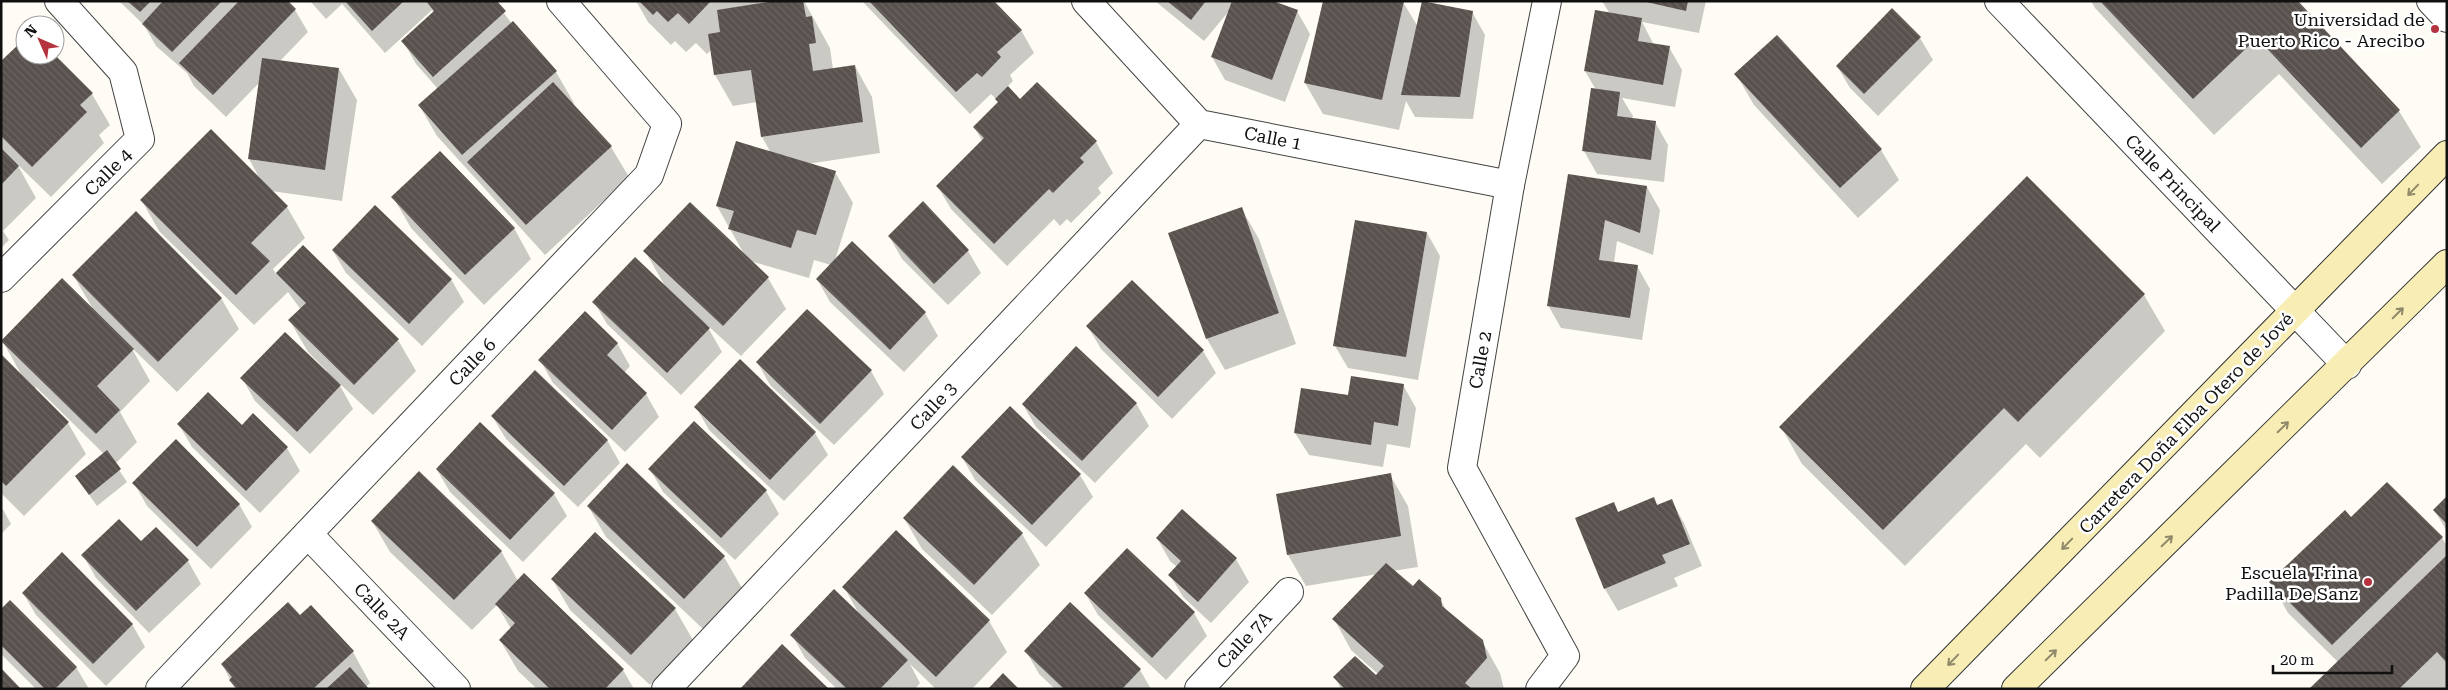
<svg xmlns="http://www.w3.org/2000/svg" width="2448" height="690" viewBox="0 0 2448 690" font-family="'Roboto Serif',serif">
<style>
.shadow{fill:#0003}
.building{fill:url(#building-back-hatch)}
.lines{fill:none;stroke-linecap:round;stroke-linejoin:round}
.street-casing{stroke:#434343;stroke-width:30}
.secondary-casing{stroke:#323232;stroke-width:30}
.street{stroke:#fff;stroke-width:28}
.secondary{stroke:#f8eeb5;stroke-width:28}
.oneway{stroke:#908a6b}
.poi-dot{fill:#b5333e;stroke:#fff;stroke-width:2}
.labels{text-anchor:middle;dominant-baseline:central;stroke-width:5;stroke-linejoin:round;paint-order:stroke}
.poi-label{font-size:18px;fill:#101010;stroke:#fff;text-anchor:end}
.street-label{font-size:18px;fill:#101010;stroke:#fff}
</style>
<defs>
<pattern id="building-back-hatch" width="6" height="6" patternUnits="userSpaceOnUse" patternTransform="scale(1.25)"><rect width="6" height="6" fill="#58514d"/><path d="M-1 5l2 2M0 0l6 6M5-1l2 2" fill="none" stroke="#6b6562"/></pattern>
</defs>
<rect width="100%" height="100%" fill="#fefcf4"/>
<g class="shadow">
<polygon points="119,1 286,1 295,10 308,32 280,61 339,69 357,100 342,201 271,191 287,207 305,238 273,269 276,274 303,247 398,340 416,371 373,415 338,382 353,409 310,454 255,401 242,378 327,371 308,352 290,321 301,310 288,292 254,325 159,231 142,201 260,179 249,159 260,82 226,117 194,86 187,73 156,46 144,25"/>
<polygon points="310,1 495,1 512,24 556,72 574,103 572,105 611,147 629,177 545,255 437,136 419,105 438,89 416,64 403,41 434,14 432,10 385,53 342,4 326,19"/>
<polygon points="636,1 760,1 756,5 804,1 830,48 833,69 855,66 872,97 880,153 807,164 835,172 853,203 835,260 852,243 925,313 938,336 904,372 830,302 817,279 831,265 814,260 809,278 750,261 768,278 786,309 741,356 706,324 722,352 681,395 607,324 594,302 665,286 645,251 744,254 717,206 771,153 762,137 757,102 733,106 715,75 712,49 707,54 696,43 686,52 675,41 671,45 648,22"/>
<polygon points="862,1 993,1 1021,30 1034,53 1010,75 1013,81 1007,87 1020,101 1096,142 1113,173 1098,188 1101,193 1071,223 1067,219 1060,226 1054,219 1007,266 951,209 938,187 983,142 974,127 999,102 991,94 970,114"/>
<polygon points="1155,1 1270,1 1297,11 1310,34 1285,102 1225,80 1212,57 1229,11 1204,41"/>
<polygon points="1602,1 1706,1 1699,33 1642,22 1654,45 1669,47 1682,70 1675,107 1622,98 1633,116 1632,119 1655,122 1668,145 1664,182 1597,174 1584,151 1596,90 1585,71 1610,14"/>
<polygon points="2091,1 2296,1 2399,111 2421,147 2382,184 2279,74 2214,135 2095,8"/>
<polygon points="1403,2 1418,27 1472,12 1485,35 1473,119 1415,117 1406,101 1399,130 1323,114 1305,83"/>
<polygon points="1920,38 1933,60 1878,116 1850,88 1837,66"/>
<polygon points="25,52 25,55 28,55 38,65 48,55 53,55 92,94 110,125 99,135 104,143 51,197 17,164 36,198 3,231 9,240 1,248 1,63"/>
<polygon points="1736,74 1881,150 1899,180 1858,218 1754,105"/>
<polygon points="1569,176 1647,187 1660,210 1653,255 1617,241 1614,263 1637,266 1650,289 1642,340 1561,328 1548,305"/>
<polygon points="393,197 514,228 531,259 484,305 411,228"/>
<polygon points="1241,208 1259,239 1296,344 1225,370 1207,339"/>
<polygon points="1427,233 1440,256 1418,380 1348,368 1335,346"/>
<polygon points="889,236 968,251 981,273 948,305 902,259"/>
<polygon points="333,251 451,279 464,302 422,346 346,273"/>
<polygon points="73,275 221,298 239,329 177,392 131,347 150,381 120,412 137,442 115,464 127,482 97,506 76,476 104,454 36,387 35,389 68,423 86,454 24,516 1,493 1,356 22,376 2,340 62,279 93,309"/>
<polygon points="2144,295 2165,331 2040,458 2026,444 1905,566 1802,464 1781,427"/>
<polygon points="1088,327 1203,351 1216,373 1172,419 1101,349"/>
<polygon points="617,343 630,366 624,373 646,394 659,417 625,452 553,383 540,360"/>
<polygon points="757,362 871,371 884,394 834,445 770,385"/>
<polygon points="1403,385 1416,408 1410,448 1387,444 1383,467 1309,455 1295,433 1349,397"/>
<polygon points="1136,403 1149,426 1095,483 1036,427 1023,405"/>
<polygon points="696,407 815,433 828,455 784,501 709,430"/>
<polygon points="253,415 287,448 300,471 260,513 192,447 179,425 242,427"/>
<polygon points="492,416 607,440 620,463 578,507 506,439"/>
<polygon points="962,457 1080,475 1093,497 1046,547 975,480"/>
<polygon points="650,469 766,491 779,514 735,560 663,492"/>
<polygon points="437,470 554,494 567,516 523,562 450,492"/>
<polygon points="1390,475 1408,506 1418,567 1393,571 1413,588 1440,599 1448,613 1482,641 1500,673 1504,689 1341,689 1335,677 1376,677 1378,674 1351,650 1334,619 1378,574 1306,586 1288,555 1278,495"/>
<polygon points="134,483 239,504 252,527 211,569 147,506"/>
<polygon points="1653,498 1658,506 1671,500 1684,523 1702,566 1674,578 1678,586 1618,611 1605,589 1576,519 1618,513"/>
<polygon points="2447,498 2447,531 2434,510"/>
<polygon points="1,506 11,524 1,534"/>
<polygon points="588,506 724,557 742,588 703,629 606,537"/>
<polygon points="1183,510 1236,559 1249,582 1211,623 1183,597 1170,575 1177,567 1170,561 1157,538"/>
<polygon points="904,518 1022,534 1040,565 992,615 922,549"/>
<polygon points="2351,519 2442,538 2447,546 2447,689 2311,689 2338,662 2288,613 2271,582"/>
<polygon points="372,521 501,551 518,581 623,670 634,689 537,689 518,671 500,640 511,629 497,605 472,630 390,552"/>
<polygon points="156,528 188,561 201,584 149,633 96,578 83,555 141,543"/>
<polygon points="896,532 989,621 1007,652 972,689 936,689 910,664 920,683 915,689 837,689 805,658 792,635 859,614 844,587"/>
<polygon points="1127,549 1194,613 1207,636 1166,680 1098,615 1085,593"/>
<polygon points="552,579 675,609 693,640 650,685 570,610"/>
<polygon points="23,593 132,624 145,647 106,686 36,615"/>
<polygon points="1,610 76,667 89,689 36,689 1,654"/>
<polygon points="300,617 353,652 370,683 366,687 368,689 235,689 222,664"/>
<polygon points="1026,651 1140,670 1151,689 1055,689 1039,674"/>
</g>
<g class="building">
<polygon points="127,1 151,1 140,12"/>
<polygon points="163,1 222,1 172,52 142,24"/>
<polygon points="239,1 288,1 296,9 213,95 179,63"/>
<polygon points="345,1 404,1 372,31"/>
<polygon points="426,1 497,1 506,11 433,77 401,41 434,11"/>
<polygon points="639,1 711,1 689,24 678,13 668,22 657,11 653,15"/>
<polygon points="774,1 803,1 806,17 812,16 816,43 809,44 813,71 855,65 863,122 761,137 751,70 714,75 708,34 720,32 717,10"/>
<polygon points="869,1 994,1 1022,30 997,52 1001,57 982,77 977,73 956,92"/>
<polygon points="1167,1 1206,1 1191,20"/>
<polygon points="1232,1 1273,1 1298,10 1272,80 1211,57"/>
<polygon points="1323,1 1404,1 1382,100 1304,83"/>
<polygon points="1422,1 1473,11 1460,97 1401,95"/>
<polygon points="1642,1 1688,1 1686,11"/>
<polygon points="2100,1 2298,1 2400,110 2361,148 2257,38 2193,99"/>
<polygon points="1892,8 1921,37 1864,94 1836,66"/>
<polygon points="1595,10 1642,18 1638,41 1670,46 1663,85 1584,71"/>
<polygon points="513,21 557,71 462,155 418,105"/>
<polygon points="1777,35 1882,149 1840,188 1734,74"/>
<polygon points="19,44 25,50 25,55 30,55 38,63 47,55 55,55 93,93 80,105 87,112 32,167 1,136 1,61"/>
<polygon points="262,58 339,68 325,170 248,159"/>
<polygon points="553,82 612,146 526,225 467,162"/>
<polygon points="1037,82 1097,141 1080,158 1084,162 1053,193 1049,189 994,244 936,186 984,138 973,127 998,102 995,99 1008,86 1020,99"/>
<polygon points="1591,88 1620,92 1617,116 1656,121 1651,160 1582,151"/>
<polygon points="211,129 288,206 251,243 270,261 236,295 140,200"/>
<polygon points="736,141 836,171 816,235 797,230 791,248 728,229 734,211 716,206"/>
<polygon points="1,148 19,166 1,185"/>
<polygon points="440,151 515,228 465,275 391,197"/>
<polygon points="1568,174 1647,186 1640,233 1605,220 1599,260 1638,265 1630,318 1547,306"/>
<polygon points="2027,176 2145,294 2018,422 2004,408 1883,530 1779,427"/>
<polygon points="923,201 969,250 934,284 888,236"/>
<polygon points="690,202 769,277 723,326 643,251"/>
<polygon points="375,205 452,279 409,324 332,250"/>
<polygon points="1242,207 1279,313 1206,339 1168,233"/>
<polygon points="136,211 222,298 158,362 72,275"/>
<polygon points="1355,220 1427,232 1406,357 1333,346"/>
<polygon points="852,241 926,312 890,350 816,279"/>
<polygon points="303,245 399,339 354,385 288,320 306,303 276,273"/>
<polygon points="635,257 710,328 667,373 592,302"/>
<polygon points="62,278 134,349 97,386 120,410 96,434 1,341"/>
<polygon points="1132,280 1204,350 1158,397 1086,326"/>
<polygon points="807,309 872,370 820,424 756,362"/>
<polygon points="585,311 618,343 607,355 647,393 612,430 538,360"/>
<polygon points="285,332 341,385 297,432 240,378"/>
<polygon points="1076,346 1137,403 1082,461 1022,404"/>
<polygon points="1,354 69,422 6,486 1,481"/>
<polygon points="740,359 816,432 770,480 694,407"/>
<polygon points="535,370 608,440 564,486 491,416"/>
<polygon points="1351,376 1404,384 1398,426 1374,422 1371,445 1294,433 1301,388 1348,395"/>
<polygon points="208,392 242,425 253,413 288,447 246,491 177,424"/>
<polygon points="1010,406 1081,474 1032,525 961,457"/>
<polygon points="694,421 767,490 721,538 648,469"/>
<polygon points="480,422 555,493 510,540 436,469"/>
<polygon points="176,439 240,504 197,547 132,483"/>
<polygon points="107,450 121,469 89,495 75,476"/>
<polygon points="627,463 725,556 684,599 587,506"/>
<polygon points="953,465 1023,533 974,585 903,518"/>
<polygon points="419,471 502,551 454,600 371,521"/>
<polygon points="1391,473 1401,536 1287,555 1276,494"/>
<polygon points="2387,482 2443,537 2332,645 2269,582 2345,510 2351,517"/>
<polygon points="2447,496 2447,524 2433,510"/>
<polygon points="1654,497 1657,505 1672,499 1690,544 1662,555 1666,563 1604,589 1575,518 1614,502 1618,512"/>
<polygon points="1182,509 1237,558 1198,602 1168,575 1181,561 1156,538"/>
<polygon points="119,519 141,541 156,527 189,560 136,611 81,555"/>
<polygon points="896,530 990,620 936,677 842,587"/>
<polygon points="595,532 676,608 631,655 551,579"/>
<polygon points="1127,548 1195,612 1152,658 1084,593"/>
<polygon points="62,552 133,624 93,664 22,593"/>
<polygon points="2447,555 2447,663 2437,652 2399,689 2309,689"/>
<polygon points="1386,563 1413,586 1419,579 1441,598 1442,606 1483,640 1487,658 1465,683 1472,689 1345,689 1333,677 1355,656 1376,675 1384,666 1332,619"/>
<polygon points="524,573 624,669 605,689 550,689 499,640 515,623 495,604"/>
<polygon points="834,589 908,660 880,689 847,689 790,635"/>
<polygon points="10,600 77,667 55,689 45,689 1,645 1,609"/>
<polygon points="288,602 300,615 311,605 354,651 313,689 237,689 229,680 232,677 221,664"/>
<polygon points="1070,602 1141,669 1122,689 1064,689 1024,651"/>
<polygon points="782,644 829,689 740,689"/>
<polygon points="350,667 369,689 326,689"/>
<polygon points="1,668 21,689 1,689"/>
<polygon points="1003,673 1019,689 988,689"/>
</g>
<g class="lines">
<defs>
<g id="street">
<polyline points="1086,1 1199,124 1510,185"/>
<polyline points="1999,1 2347,365"/>
<polyline points="2431,1 2447,18"/>
<polyline points="1,278 140,139 123,72 59,1"/>
<polyline points="308,534 456,689"/>
<polyline points="160,689 649,175 667,124 561,1"/>
<polyline points="666,689 1199,124"/>
<polyline points="1199,689 1289,592"/>
<polyline points="1540,689 1565,656 1462,468 1510,185 1547,1"/>
</g>
<g id="secondary">
<polyline points="1925,689 2447,155"/>
<polyline points="2016,689 2447,264"/>
</g>
</defs>
<use href="#street" class="street-casing"/>
<use href="#secondary" class="secondary-casing"/>
<use href="#street" class="street"/>
<use href="#secondary" class="secondary"/>
</g>
<defs><path id="oneway-shaft" d="M-6 0H5M1.5-3L5.5 0L1.5 3" fill="none" stroke-width="1.6" stroke-linecap="round" stroke-linejoin="round" transform="scale(1.25)"/></defs>
<g class="oneway">
<use href="#oneway-shaft" transform="translate(2413 190) rotate(134)"/>
<use href="#oneway-shaft" transform="translate(2398 313) rotate(-45)"/>
<use href="#oneway-shaft" transform="translate(2283 427) rotate(-44)"/>
<use href="#oneway-shaft" transform="translate(2167 541) rotate(-44)"/>
<use href="#oneway-shaft" transform="translate(2067 544) rotate(134)"/>
<use href="#oneway-shaft" transform="translate(2051 655) rotate(-44)"/>
<use href="#oneway-shaft" transform="translate(1953 660) rotate(134)"/>
</g>
<g class="poi-dot">
<circle cx="2435" cy="29" r="5"/>
<circle cx="2368" cy="582" r="5"/>
</g>
<g class="labels">
<g class="poi-label">
<text x="2425" y="19">Universidad de<tspan x="2425" dy="21">Puerto Rico - Arecibo</tspan></text>
<text x="2358" y="572">Escuela Trina<tspan x="2358" dy="21">Padilla De Sanz</tspan></text>
</g>
<g class="street-label">
<text transform="translate(1273 138) rotate(11)">Calle 1</text>
<text transform="translate(108 172) rotate(-45)">Calle 4</text>
<text transform="translate(2173 183) rotate(46)">Calle Principal</text>
<text transform="translate(1480 360) rotate(-80)">Calle 2</text>
<text transform="translate(472 362) rotate(-46)">Calle 6</text>
<text transform="translate(933 406) rotate(-47)">Calle 3</text>
<text transform="translate(2186 423) rotate(-46)">Carretera Doña Elba Otero de Jové</text>
<text transform="translate(382 611) rotate(46)">Calle 2A</text>
<text transform="translate(1244 640) rotate(-47)">Calle 7A</text>
</g>
</g>
<rect width="2448" height="690" fill="none" stroke="#101010" stroke-width="5"/>
<g transform="translate(40 40) rotate(315)"><circle r="24" fill="#ffffff" stroke="#9f9f9f"/>
<path d="M0-4L9 19L0 12L-9 19Z" fill="#b5333e"/>
<text y="-8" font-size="14" font-weight="bold" text-anchor="middle" fill="#101010">N</text>
</g>
<path d="M2273 665v8h119v-8" fill="none" stroke="#101010" stroke-width="2.5"/>
<text x="2280" y="665" font-size="15" fill="#101010" stroke="#ffffff" stroke-width="4" paint-order="stroke">20 m</text>
</svg>
